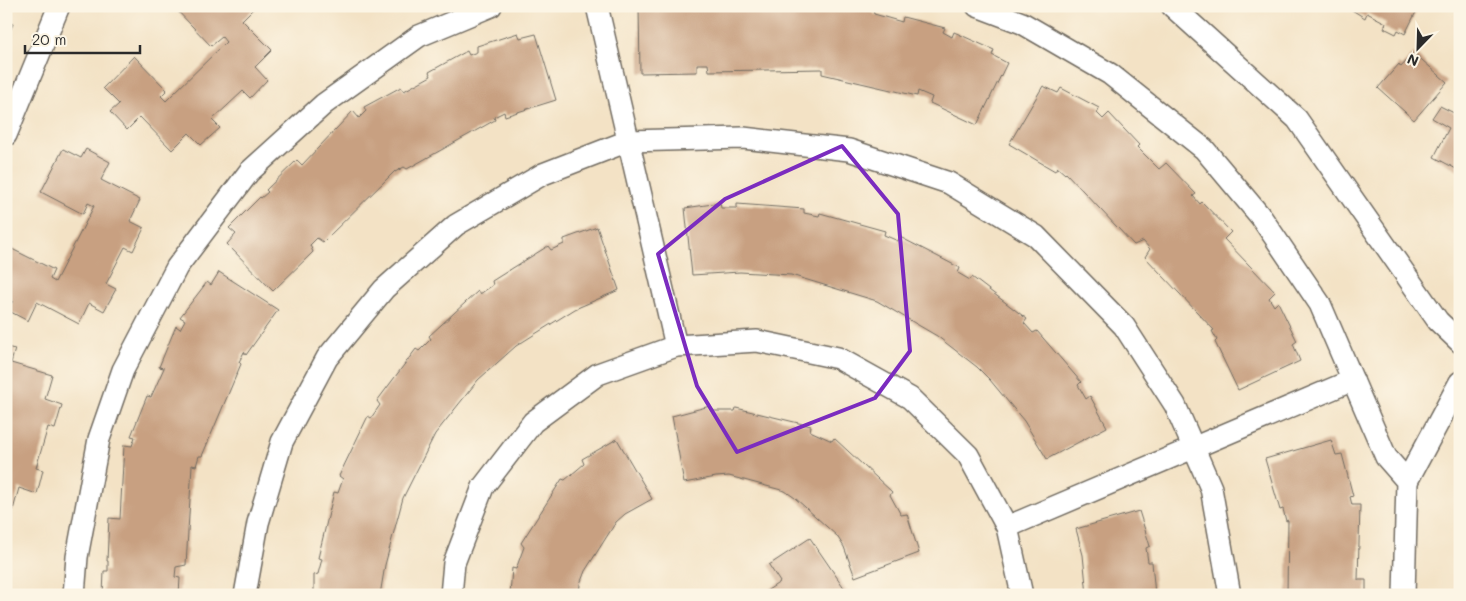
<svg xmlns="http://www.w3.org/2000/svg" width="1466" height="601" viewBox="0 0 1466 601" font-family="Mali,sans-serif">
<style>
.building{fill:#c8a081}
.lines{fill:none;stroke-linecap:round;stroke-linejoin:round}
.lane-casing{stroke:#716b61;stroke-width:24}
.lane{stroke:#fff;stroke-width:21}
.marked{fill:none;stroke:#7b2cbf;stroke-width:4;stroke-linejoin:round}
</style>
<rect width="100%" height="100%" fill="#fcf5e5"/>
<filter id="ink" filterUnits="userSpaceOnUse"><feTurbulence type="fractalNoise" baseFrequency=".02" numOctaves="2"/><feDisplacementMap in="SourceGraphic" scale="10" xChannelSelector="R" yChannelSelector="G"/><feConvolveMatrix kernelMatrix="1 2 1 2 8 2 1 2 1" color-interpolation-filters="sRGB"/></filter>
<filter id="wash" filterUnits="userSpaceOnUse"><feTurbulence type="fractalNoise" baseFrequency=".0096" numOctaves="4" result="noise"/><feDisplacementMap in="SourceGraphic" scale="20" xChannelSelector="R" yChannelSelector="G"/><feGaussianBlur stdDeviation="1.12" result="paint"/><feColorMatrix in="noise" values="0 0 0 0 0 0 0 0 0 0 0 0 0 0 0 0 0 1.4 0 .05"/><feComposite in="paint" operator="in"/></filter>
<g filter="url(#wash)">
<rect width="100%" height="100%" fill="#f3e2c5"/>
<g id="blocks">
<g class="building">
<polygon points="173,6 256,6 242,20 272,50 255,67 267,80 250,98 243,91 212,120 220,128 201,145 189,133 172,150 140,117 127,130 110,112 119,104 103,88 134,56 167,90 161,96 166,101 226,42 222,37 211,46"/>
<polygon points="639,6 861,6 873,10 874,14 902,22 903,17 945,28 943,32 952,37 954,32 994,50 992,55 1007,63 977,125 930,103 932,97 918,91 917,96 822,74 822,69 709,71 708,64 697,64 697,72 640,73"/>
<polygon points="1354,6 1419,6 1405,34 1398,30 1396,34 1384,28 1386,23 1367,13 1365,18 1352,10"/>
<polygon points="6,21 13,24 6,40"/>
<polygon points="518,33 520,38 536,34 556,100 505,116 504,112 494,117 495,120 407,169 404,167 395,172 395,171 323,242 317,238 310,245 313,252 273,291 227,244 236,234 229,228 260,197 261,198 268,192 266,190 297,160 302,165 353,111 359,118 366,111 364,107 401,87 404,91 431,76 429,72 467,51 469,55 477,52 477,46"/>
<polygon points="1414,53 1447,82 1414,120 1378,88 1399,64 1401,67"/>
<polygon points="1043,86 1058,93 1061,88 1099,108 1097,113 1103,119 1109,113 1139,145 1137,147 1159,169 1166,163 1196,194 1193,196 1200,204 1202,202 1231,232 1224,239 1275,292 1269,298 1274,306 1278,302 1297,341 1293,344 1300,361 1238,390 1215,342 1217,340 1212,331 1214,330 1145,257 1150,249 1143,241 1134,245 1066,173 1065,174 1057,167 1055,171 1009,144"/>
<polygon points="1440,106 1458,115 1460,111 1460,171 1434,157 1449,128 1432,118"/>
<polygon points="63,149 81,158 86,149 110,162 101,180 140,200 130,221 144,228 133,251 125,247 106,284 116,289 104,311 89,303 79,324 37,302 28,321 7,310 13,301 6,297 6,255 10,248 54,270 50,279 55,282 94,206 88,203 83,214 41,192"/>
<polygon points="720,203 721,208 737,208 737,204 804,209 804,213 819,216 820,213 885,231 884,235 898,241 900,237 960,268 958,273 970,280 972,277 1027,319 1024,323 1033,333 1037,331 1081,382 1078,385 1086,399 1090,396 1107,427 1047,459 1024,421 990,380 977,367 937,336 877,301 791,275 740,272 692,275 685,208"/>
<polygon points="597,227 619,290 575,309 516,346 478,380 435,434 403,498 385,565 380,595 314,595 314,575 318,574 322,559 318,558 334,492 338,493 343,479 339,476 368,416 371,418 380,405 377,401 416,349 419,351 431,339 429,336 478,291 480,294 493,285 492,281 548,246 551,250 564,244 564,239"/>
<polygon points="219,272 278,310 246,355 244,352 239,362 241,364 202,456 199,456 196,466 192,465 186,565 176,567 175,577 180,578 179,595 103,595 104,571 108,571 108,561 107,561 109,518 120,519 124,445 132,446 135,437 131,436 147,396 151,397 164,368 159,367 176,326 180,329 185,320 180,317 207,282 211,285"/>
<polygon points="6,347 15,349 11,363 52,375 45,399 62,405 55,429 48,427 36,468 43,470 37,494 19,488 13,510 6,509 6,399 9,391 6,390"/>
<polygon points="710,406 711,411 735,411 736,408 811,426 810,431 832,441 834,438 892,492 890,495 901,515 907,514 919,553 855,577 844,547 837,536 795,498 785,491 729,476 716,477 684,483 672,416"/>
<polygon points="617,439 652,499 625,514 616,522 585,571 580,584 579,595 510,595 512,568 516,569 524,547 521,543 562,479 565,480 584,464 582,459"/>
<polygon points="1331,440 1336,455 1342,454 1353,496 1350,497 1352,505 1360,505 1358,580 1366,580 1366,595 1287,595 1288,520 1286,521 1283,509 1280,510 1265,459"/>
<polygon points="1139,511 1150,546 1146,548 1148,562 1152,562 1155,595 1087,595 1083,555 1076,529"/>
<polygon points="810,538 849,595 767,595 765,592 780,582 769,565"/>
</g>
</g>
</g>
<g filter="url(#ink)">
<use href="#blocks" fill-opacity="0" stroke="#716b61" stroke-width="1"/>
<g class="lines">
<defs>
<g id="lane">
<polyline points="597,6 676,346"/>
<polyline points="977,6 1022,23 1110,74 1204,149 1261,217 1320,304 1386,457 1407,481 1404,595"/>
<polyline points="1172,6 1297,119 1438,321 1460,342"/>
<polyline points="6,135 59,6"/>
<polyline points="1407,481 1460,382"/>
<polyline points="1007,527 1353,380"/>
<polyline points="74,595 77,557 99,439 123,370 177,267 249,172 324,104 419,36 491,6"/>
<polyline points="245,595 258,523 282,442 327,358 384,289 456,225 543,174 628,141 743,138 849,150 949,183 1036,236 1124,326 1175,405 1211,488 1230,595"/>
<polyline points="451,595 454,563 483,487 533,422 598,374 676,346 757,341 838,358 910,398 968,455 1007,527 1022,595"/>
</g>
</defs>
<use href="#lane" class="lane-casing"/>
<use href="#lane" class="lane"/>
</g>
</g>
<path class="marked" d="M842,146L898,214L910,351L875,398L737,452L697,386L658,254L725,199Z"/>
<rect width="1466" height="601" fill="none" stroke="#fcf5e5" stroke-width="25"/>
<g transform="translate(1418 48) rotate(203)" stroke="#fcf5e5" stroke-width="4" paint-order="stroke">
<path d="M0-4L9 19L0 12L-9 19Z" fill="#2b2b2b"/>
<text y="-8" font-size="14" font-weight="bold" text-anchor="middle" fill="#2b2b2b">N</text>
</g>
<path d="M25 45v8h115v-8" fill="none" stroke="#2b2b2b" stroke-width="2.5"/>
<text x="32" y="45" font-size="15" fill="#2b2b2b" stroke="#fcf5e5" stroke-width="4" paint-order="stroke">20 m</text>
</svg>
